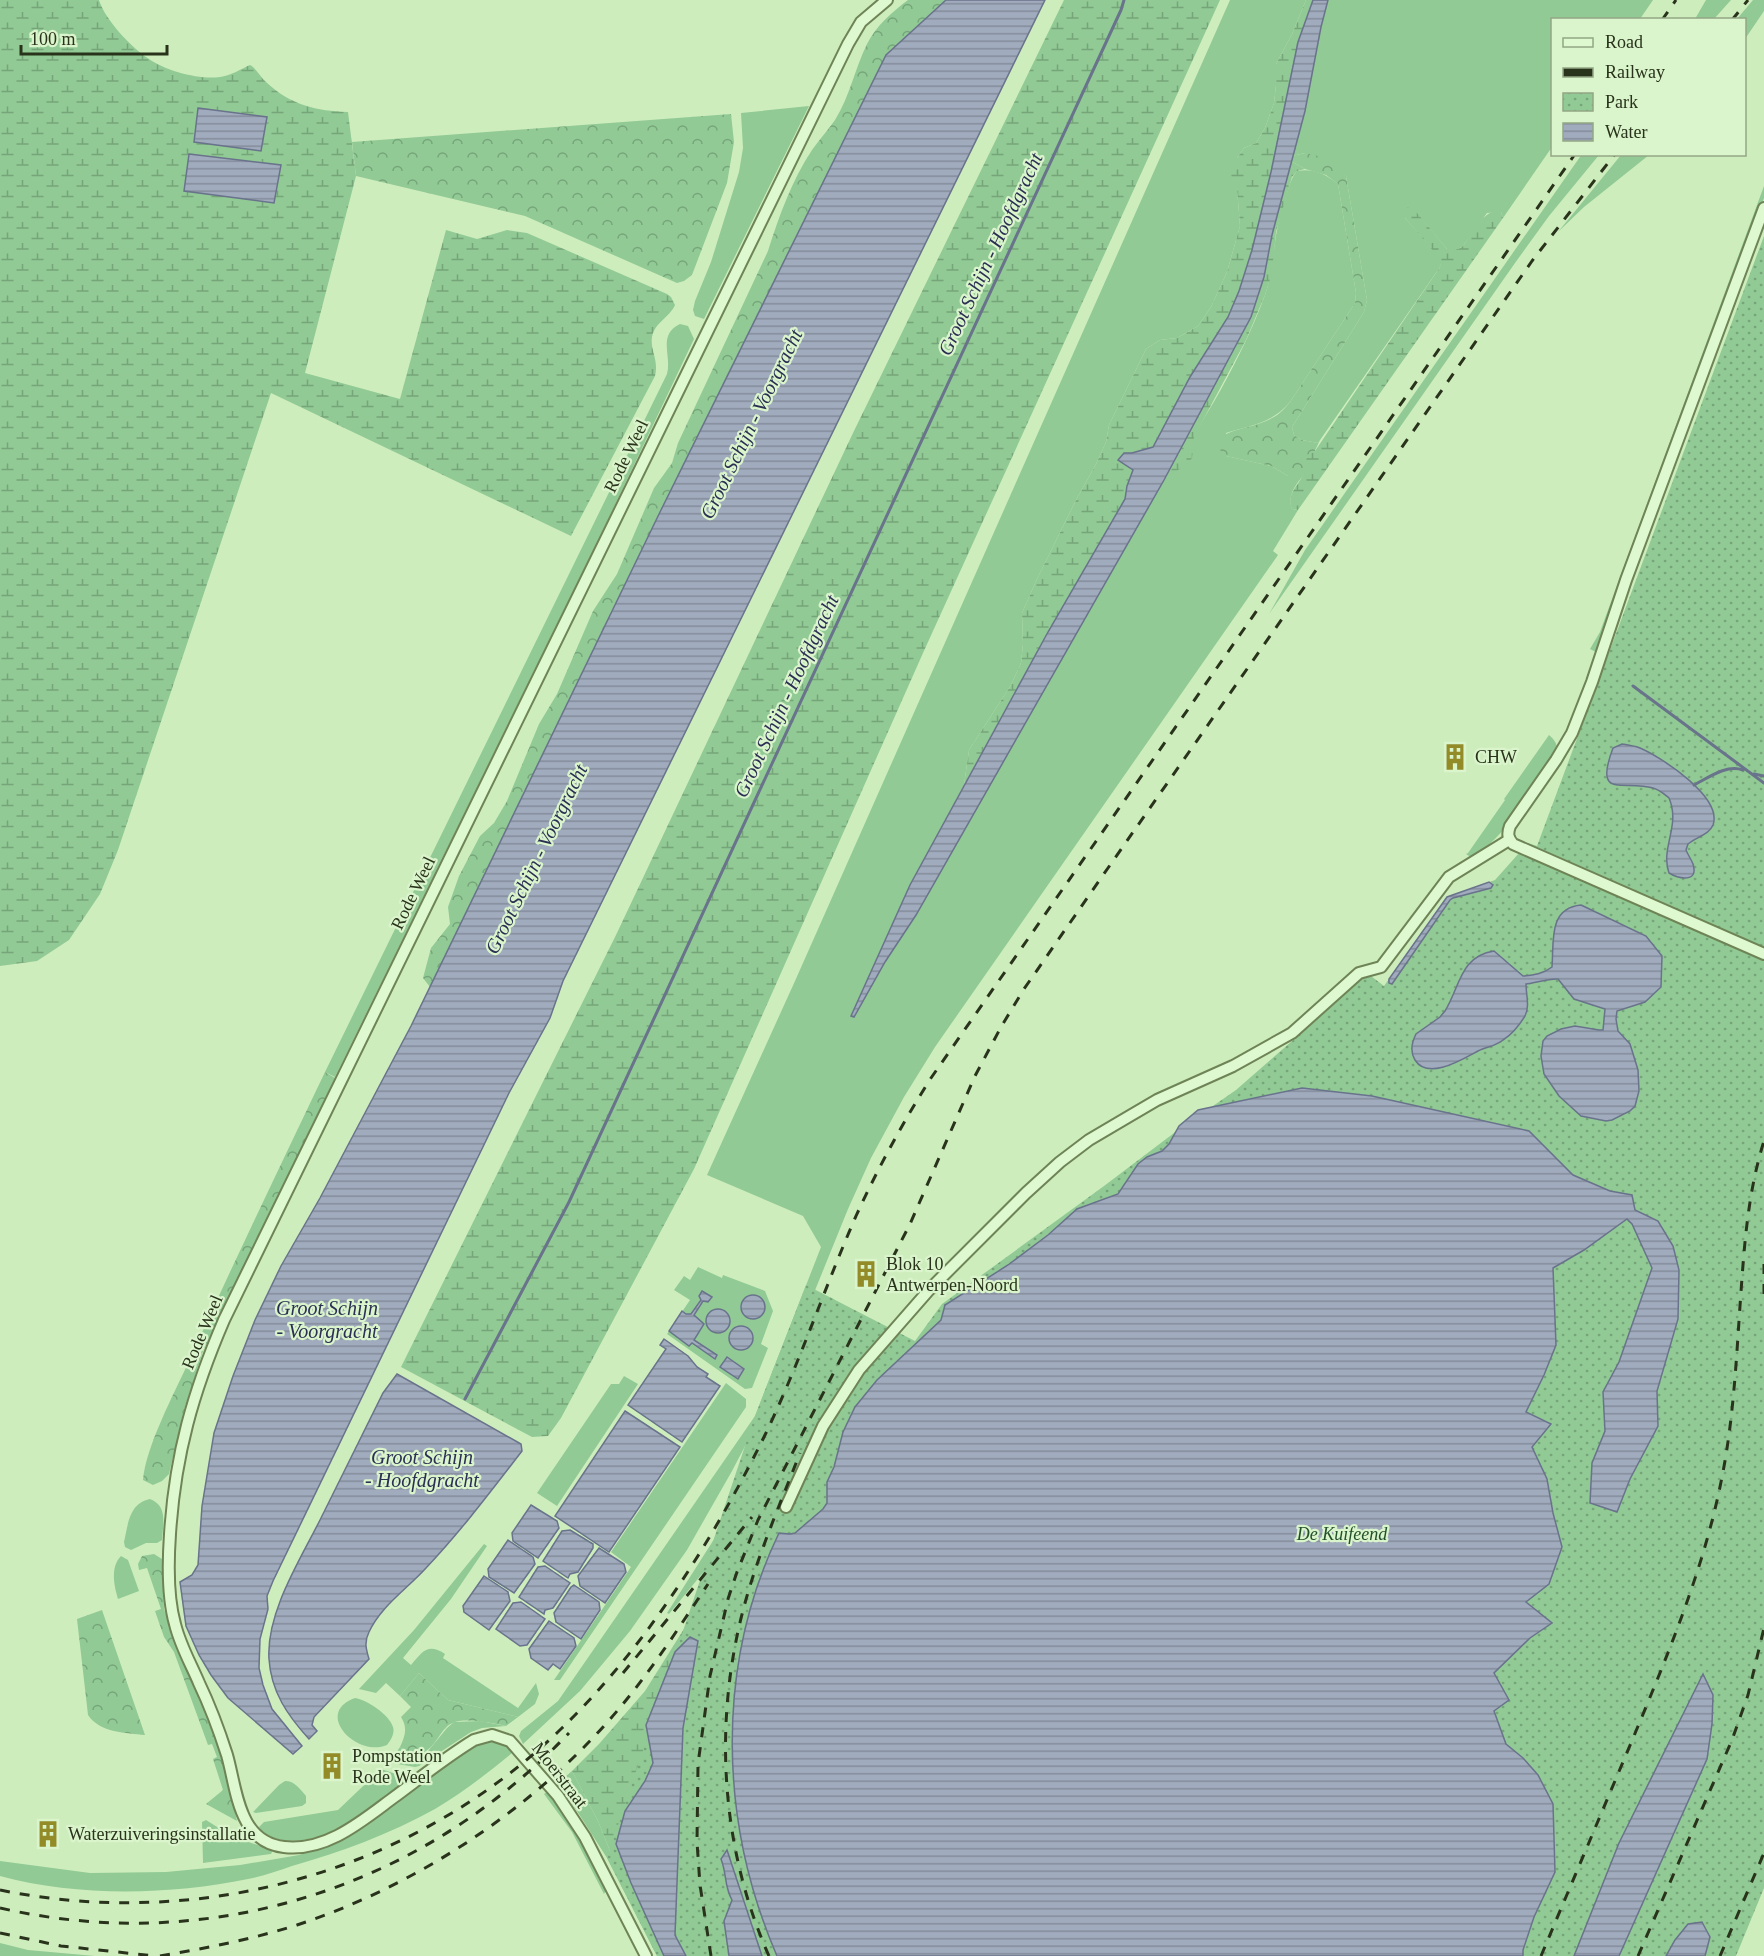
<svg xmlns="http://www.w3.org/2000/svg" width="1764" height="1956" viewBox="0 0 1764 1956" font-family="Georgia,serif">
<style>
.grass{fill:#91ca95}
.forest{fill:url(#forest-crowns)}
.wetland{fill:url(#wetland-marsh)}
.park{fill:url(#park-dots)}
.water{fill:url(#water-rules);stroke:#69738b;stroke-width:1.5}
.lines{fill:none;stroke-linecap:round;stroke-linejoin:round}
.stream{stroke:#69738b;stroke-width:3}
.minor-casing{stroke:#6f8456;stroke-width:14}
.minor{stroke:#def8d0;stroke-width:10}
.rail{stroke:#29331b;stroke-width:3;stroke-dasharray:10 10;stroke-linecap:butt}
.labels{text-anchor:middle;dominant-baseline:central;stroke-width:4.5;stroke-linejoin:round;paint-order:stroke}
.street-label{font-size:18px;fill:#29331b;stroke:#daf4cc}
.poi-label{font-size:18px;fill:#29331b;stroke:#daf4cc;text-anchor:start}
.park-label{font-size:18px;font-style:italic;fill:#22502b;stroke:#daf4cc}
.water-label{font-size:20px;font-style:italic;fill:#2a2f53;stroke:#daf4cc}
</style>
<defs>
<pattern id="forest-crowns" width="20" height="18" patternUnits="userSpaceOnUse" patternTransform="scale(1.5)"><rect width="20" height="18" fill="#91ca95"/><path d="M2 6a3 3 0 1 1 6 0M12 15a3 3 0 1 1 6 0" fill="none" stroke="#76a579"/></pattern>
<pattern id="wetland-marsh" width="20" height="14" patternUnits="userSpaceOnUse" patternTransform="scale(1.5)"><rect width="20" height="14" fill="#91ca95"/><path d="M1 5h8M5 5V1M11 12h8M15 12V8" fill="none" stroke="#76a579"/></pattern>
<pattern id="park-dots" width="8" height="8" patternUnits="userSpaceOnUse" patternTransform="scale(1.5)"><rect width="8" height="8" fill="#91ca95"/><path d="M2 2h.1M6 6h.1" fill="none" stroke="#76a579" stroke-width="1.8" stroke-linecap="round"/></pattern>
<pattern id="water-rules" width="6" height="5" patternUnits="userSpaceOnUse" patternTransform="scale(1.5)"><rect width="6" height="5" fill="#a1abbe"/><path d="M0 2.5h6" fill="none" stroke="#838c9a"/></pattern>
</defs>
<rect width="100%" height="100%" fill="#ceedbd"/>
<g class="grass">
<path d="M1230,0H1306L1292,34L1276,64V85L1274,103L1265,128L1256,143L1244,148L1237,158V188L1240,226L1227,272L1211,307L1198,326L1177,338L1160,340L1146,349L1109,425L1106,442L1096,464L1076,500L1037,579L1022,613L1023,644L1021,663L1011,685L969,750L964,785L910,885L852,1016L854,1017L885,962L916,915L1164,480C1204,422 1241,360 1265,295C1271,279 1271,265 1274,250C1276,231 1280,213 1286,196C1289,187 1291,178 1297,171C1313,168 1326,174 1338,184L1356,293L1355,303L1290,402C1271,424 1252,425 1226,433V456L1271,466L1288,476H1303C1295,485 1287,497 1292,509L1298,510L1273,551L1278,555L935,1047L904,1097L871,1158L848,1209L775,1389L732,1471L687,1550L630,1631L580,1691L523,1744L519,1736L521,1731L558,1701L755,1416L821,1247L803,1216L707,1175L795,981Z"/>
<polygon points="1328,0 1653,0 1640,19 1552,20 1552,147 1503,218 1501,212 1487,213 1463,246 1458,249 1447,249 1412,208 1405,218 1442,260 1440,267 1318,443 1302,440 1294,435 1292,427 1364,312 1367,300 1346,176 1305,153 1292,156 1305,111 1321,27"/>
<polygon points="1706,0 1731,0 1714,19 1695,19"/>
<polygon points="1753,0 1764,0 1764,11 1745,39 1744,20 1737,19"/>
<polygon points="809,106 704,319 695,316 693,310 695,301 711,262 739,172 743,148 741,113"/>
<polygon points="1582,154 1599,155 1549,216 1515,263 1269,614 1305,550"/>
<polygon points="1621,155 1649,155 1584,207 1558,232"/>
<polygon points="1764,186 1764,198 1598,653 1590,649 1600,632 1608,610"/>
<path d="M680,324L688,326L694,339L595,547L335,1077L325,1072L667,374C672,355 657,335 680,324Z"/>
<path d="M1549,735C1557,742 1559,747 1555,758C1530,793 1508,834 1472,858L1466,854L1468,853L1505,800L1504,799Z"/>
<polygon points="698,1267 722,1278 723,1275 765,1291 773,1311 761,1344 768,1348 752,1388 745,1389 667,1334 690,1300 674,1290 684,1276 690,1280"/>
<polygon points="830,1297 835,1300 706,1569 669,1614 667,1613 718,1533 817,1330"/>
<polygon points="624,1376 638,1384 557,1506 537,1493 611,1384 619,1384"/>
<polygon points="726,1383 746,1399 746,1407 560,1680 554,1680 631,1567 611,1552"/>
<path d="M150,1499C168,1506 163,1524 162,1540L157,1543H146L131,1550L125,1547L124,1542C128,1525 129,1503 150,1499Z"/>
<path d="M484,1544L487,1546L451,1599L403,1658L411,1665C423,1651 428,1643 445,1654L443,1658L518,1708L536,1683L539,1694L535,1704L518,1717L448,1700L419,1673L400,1696L386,1683L376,1693L359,1689L414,1630Z"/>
<path d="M121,1556L128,1560L139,1591L118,1599C114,1586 110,1567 121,1556Z"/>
<path d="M355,1698C367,1700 389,1714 393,1727C395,1733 391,1740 387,1745C357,1758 313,1713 355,1698Z"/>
<polygon points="480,1721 506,1726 482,1728 471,1732 419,1766 415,1767 392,1763 391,1760 400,1747 407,1753 428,1751 447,1728 454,1722"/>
<path d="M494,1740L509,1747L512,1753C488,1773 462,1793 435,1809C390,1834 341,1852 292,1866C278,1871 263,1876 248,1879C170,1895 77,1897 0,1876V1861L90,1873L166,1872L240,1865L299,1855L332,1844L358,1830L470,1748Z"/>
<path d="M381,1769L408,1778L407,1781C371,1806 326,1850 278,1839C270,1837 262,1834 259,1827L264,1822L338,1810Z"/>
<polygon points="572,1771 598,1821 610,1851 607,1858 577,1811 557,1784"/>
<path d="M285,1781C295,1781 300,1789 306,1796V1803L302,1806L256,1813L253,1812L279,1785Z"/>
<polygon points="548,1791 574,1829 606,1890 604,1894 572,1832 544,1794"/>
<polygon points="206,1820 233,1837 273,1850 271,1854 203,1863 202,1822"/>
<polygon points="0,1943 28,1950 95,1956 0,1956"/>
</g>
<g class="forest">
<path d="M908,0H946L886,55L661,510L430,987L423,978L431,948L450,924L448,907L459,876L480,836L494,823L507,801L539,724L557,694L593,611L617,574L654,488L672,463L678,443L768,251C779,216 792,180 812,150C819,140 828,130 835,120C850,96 855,68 867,44C876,26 892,12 908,0Z"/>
<polygon points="731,114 734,142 727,183 692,275 684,281 677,283 525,216 356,176 352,142"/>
<path d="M1305,153C1326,157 1331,161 1346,176L1367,300L1364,312L1292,427L1294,435L1302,440L1318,443L1320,440L1303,476H1288L1271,466L1226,456L1218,448V439C1234,427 1255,428 1272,418C1280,414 1285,408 1290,402L1355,303L1356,293L1338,184L1326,175L1305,169L1291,161L1292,156Z"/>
<path d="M325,1072L335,1078L203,1351L184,1410L169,1474L162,1481L153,1485L143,1480C146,1446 174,1394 189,1361C233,1264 279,1168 325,1072Z"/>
<polygon points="154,1554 162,1559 164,1609 172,1633 213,1728 224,1764 237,1821 206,1804 223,1790 213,1759 217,1757 212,1744 208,1745 174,1652 164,1637 155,1611 161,1609 147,1568 139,1570 138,1564 142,1556"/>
<path d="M102,1610L145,1735C126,1733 100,1733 88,1715L77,1619Z"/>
<path d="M419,1673L448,1700L518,1717L506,1726C493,1723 468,1718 455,1722C439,1727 437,1749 421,1753C412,1756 407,1753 400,1747C405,1736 408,1728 401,1717L411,1707L400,1696Z"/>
</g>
<g class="wetland">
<path d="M0,0H99C105,20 132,48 149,59C166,71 200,80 220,77C230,76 241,69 250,65C257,69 260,77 266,82C290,105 317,111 348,112L356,176L305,373L400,399L446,230L477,239L507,230L527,233L667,294L671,297L675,305C670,317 655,322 652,337C650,350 659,360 655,376L571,536L271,393L118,850L100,894L69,940L37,961L0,966Z"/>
<polygon points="1064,0 1220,0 923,653 694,1169 561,1418 548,1436 532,1437 401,1367 616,935 853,433"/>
<polygon points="1306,0 1313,0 1298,42 1271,172 1252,250 1239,291 1228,317 1190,377 1143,465 1218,364 1284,168 1291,161 1305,169 1297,171 1292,177 1276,232 1272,273 1265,295 1246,340 1194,437 1192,458 1188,463 1164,480 1134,532 1113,521 1048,632 964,785 969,750 1011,685 1021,663 1023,644 1022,613 1037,579 1076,500 1096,464 1106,442 1109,425 1146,349 1160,340 1177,338 1198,326 1211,307 1227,272 1240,226 1237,188 1230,175 1237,158 1244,148 1256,143 1265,128 1274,103 1276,85 1276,64 1292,34"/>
<path d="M1412,207L1447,249H1458L1463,246C1472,234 1485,206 1501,212L1503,218L1298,510L1292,509C1286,495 1297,487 1303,475C1306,469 1303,462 1305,456L1315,451L1440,267L1441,260L1405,218L1406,208Z"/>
<polygon points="687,1624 657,1956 607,1858 610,1851 598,1821 572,1771 599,1744 645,1691"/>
</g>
<polygon class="park" points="1764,236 1764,1888 1736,1956 657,1956 607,1858 755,1416 806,1285 915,1341 942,1304 1104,1186 1174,1133 1236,1090 1315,1021 1351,983 1367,973 1384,986 1447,897 1495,880 1528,843 1537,846"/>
<g class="water">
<polygon points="946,0 1045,0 563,981 550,1018 509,1093 273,1581 267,1596 268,1609 260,1639 259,1668 263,1685 272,1709 302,1746 293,1754 228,1698 211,1675 199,1655 186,1626 180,1582 192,1575 198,1565 202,1506 214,1433 233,1376 255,1320 281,1266 320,1198 411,1026 661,510 886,55"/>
<polygon points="1313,0 1328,0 1321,27 1305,111 1272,235 1264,277 1251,317 1164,480 916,915 885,962 854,1017 851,1016 910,885 1048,632 1125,499 1127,486 1133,470 1118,460 1124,453 1132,453 1153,447 1190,377 1228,317 1239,291 1252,250 1271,172 1298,42"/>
<polygon points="198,108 267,117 261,151 194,142"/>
<polygon points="189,154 281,165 274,203 184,191"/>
<path d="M1622,744C1628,745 1635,746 1640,748C1661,757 1723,797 1713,825C1709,835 1696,837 1688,844L1686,850C1688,855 1691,859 1693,864C1699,883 1679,879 1669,873C1660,848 1681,826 1669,798C1664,794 1660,790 1653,788C1624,779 1593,801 1613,748Z"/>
<polygon points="1489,882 1493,885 1491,888 1453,898 1450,900 1392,984 1389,983 1389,979 1447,897"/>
<path d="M1581,905L1646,936L1662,956L1661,987L1645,1002L1617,1011L1616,1019L1618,1031L1630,1044L1638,1070L1639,1091L1635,1106L1630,1111L1612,1120L1606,1121L1581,1116L1559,1096L1544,1074L1541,1056L1543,1041L1547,1036L1561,1029L1575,1026L1599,1030H1603L1605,1009L1574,999L1558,979C1551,978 1534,983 1526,984C1526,995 1530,1006 1525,1016C1520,1024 1511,1035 1503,1040C1496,1046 1486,1047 1478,1051C1463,1059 1428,1081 1415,1060C1410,1052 1412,1042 1416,1034L1440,1017L1445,1011C1460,987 1460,956 1494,951L1523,976C1534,975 1543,974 1552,967C1554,942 1548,908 1581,905Z"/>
<path d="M1302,1088L1372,1096L1529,1131L1573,1175L1610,1191L1632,1195L1635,1210L1658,1221L1673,1246L1679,1270L1678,1319L1657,1391L1658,1426L1630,1479L1617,1512L1590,1503L1592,1463L1605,1431L1603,1392L1619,1362L1652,1268L1632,1224L1627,1219L1584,1250L1553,1268L1556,1345L1544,1375L1526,1412L1551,1424L1532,1447L1547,1479L1553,1513L1562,1547L1549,1584L1526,1602L1552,1623L1530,1638L1494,1673L1509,1700L1494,1711L1506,1744L1523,1758L1538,1775L1553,1804L1555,1872L1534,1917L1523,1950V1956H777C719,1822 715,1666 779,1533L790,1534L795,1533L823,1509L827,1503V1482L834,1467L843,1432L855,1407L877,1380L941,1320L945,1305L1008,1265L1048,1235L1077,1209L1118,1194L1138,1164L1147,1157L1162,1151L1169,1144L1179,1126L1198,1110Z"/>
<polygon points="702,1291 712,1297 708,1302 703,1301 694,1315 704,1324 694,1340 717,1355 715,1359 692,1343 689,1346 669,1331 682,1311 686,1314 691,1314 701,1300 699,1296"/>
<circle cx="753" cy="1307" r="12"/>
<circle cx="718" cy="1321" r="12"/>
<circle cx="741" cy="1338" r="12"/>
<polygon points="664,1339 688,1356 697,1367 708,1374 706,1377 720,1386 682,1442 628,1405 666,1349 660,1345"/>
<polygon points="727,1357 744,1369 738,1379 720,1367"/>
<path d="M397,1374L521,1444L522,1451C491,1491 461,1531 426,1568C407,1589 381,1606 369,1632C364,1642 366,1649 369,1659L314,1717L312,1725L317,1731L309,1739C288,1716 271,1692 269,1659C266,1613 300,1560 320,1520C341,1478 362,1435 383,1393Z"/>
<polygon points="625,1411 680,1447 609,1552 555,1516"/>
<polygon points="531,1505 557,1521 559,1528 538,1558 513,1541 512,1533"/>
<polygon points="570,1530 593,1544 593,1548 578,1572 570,1574 568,1578 543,1561 562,1531"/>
<polygon points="508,1540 533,1557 535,1564 514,1593 489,1577 488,1569"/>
<polygon points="599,1548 624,1564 626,1572 605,1603 580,1586 578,1576"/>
<polygon points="545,1566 570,1583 553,1608 545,1610 544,1614 519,1597 538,1567"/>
<polygon points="484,1576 508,1592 510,1601 489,1630 464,1612 463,1606"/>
<polygon points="574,1585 599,1602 600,1610 581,1639 556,1622 554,1613 571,1587"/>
<polygon points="521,1602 545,1619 527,1645 520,1646 496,1629 513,1603"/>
<polygon points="549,1621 574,1638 576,1646 560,1669 553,1664 548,1670 531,1658 529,1649"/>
<polygon points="690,1637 698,1641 683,1728 675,1935 686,1956 664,1956 631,1883 616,1844 625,1811 645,1781 653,1763 646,1725 675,1652"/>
<polygon points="1703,1674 1713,1695 1712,1724 1707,1759 1619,1956 1574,1956 1619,1843"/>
<path d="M727,1850L762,1956H729L724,1921L732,1900C724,1886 727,1874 721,1859Z"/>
<polygon points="1702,1922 1710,1937 1705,1956 1666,1956 1675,1940 1688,1924"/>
</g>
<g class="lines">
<g class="stream">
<polyline points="1633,686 1764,783"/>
<polyline points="1754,774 1764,776"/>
<path d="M1694,785C1708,778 1726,764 1743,770"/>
<polyline points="465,1399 569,1202 1121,10 1124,0"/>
</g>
<defs>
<g id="minor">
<path d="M1764,208L1626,580L1592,682L1572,733L1556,760L1510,826C1507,834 1508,838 1513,844L1764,954"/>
<polyline points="786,1507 823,1426 859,1370 929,1290 1026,1193 1060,1162 1089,1140 1128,1117 1157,1100 1233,1066 1292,1033 1359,973 1381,967 1449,877 1509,840"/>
<path d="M646,1956L585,1837L558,1796L510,1741L492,1735L474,1740C446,1757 420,1778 393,1798C362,1821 326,1852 284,1847C238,1842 237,1790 227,1755C219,1730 210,1706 199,1683C191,1664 180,1645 175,1624C167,1596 168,1563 170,1534C175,1455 193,1392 224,1320L848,44L861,22L887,0"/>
</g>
</defs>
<use href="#minor" class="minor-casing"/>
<use href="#minor" class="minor"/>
<g class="rail">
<polyline points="1662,20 1676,0"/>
<polyline points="1732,20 1748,0"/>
<polyline points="1764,1264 1764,1297"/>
<polyline points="623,1673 752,1517"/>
<path d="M0,1890C202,1931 414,1872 562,1728C645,1648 713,1540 764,1437C799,1365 824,1289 856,1216C878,1168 903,1122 931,1078L1575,154"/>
<path d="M0,1908C211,1956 421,1888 569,1733"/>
<polyline points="0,1933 61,1946 155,1956"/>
<path d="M160,1956C207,1948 253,1939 297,1925C422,1884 545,1801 627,1699C657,1662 682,1623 708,1584"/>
<polyline points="711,1956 700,1885 697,1842 698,1764 710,1676 728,1599 737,1572 758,1520 910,1224 975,1076 1001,1027 1024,989 1108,868 1532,261 1615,154"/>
<path d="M769,1956C720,1846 713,1719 745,1603C759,1552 781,1502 800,1453"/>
<path d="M1541,1956C1571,1885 1601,1814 1631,1743C1666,1659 1703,1572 1721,1482C1733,1424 1736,1365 1740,1306C1744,1250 1747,1195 1764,1141"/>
<polyline points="1638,1956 1732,1740 1748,1695 1764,1628"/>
<polyline points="1720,1956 1764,1853"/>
</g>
</g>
<defs>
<symbol id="building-bare" viewBox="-9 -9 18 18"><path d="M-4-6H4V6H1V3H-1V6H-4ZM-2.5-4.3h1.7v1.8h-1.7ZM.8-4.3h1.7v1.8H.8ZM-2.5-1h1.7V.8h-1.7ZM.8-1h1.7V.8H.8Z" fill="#928b27" stroke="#daf4cc" stroke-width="2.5" paint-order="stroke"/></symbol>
</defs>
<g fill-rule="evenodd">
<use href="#building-bare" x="1436" y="738" width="38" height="38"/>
<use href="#building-bare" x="847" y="1255" width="38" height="38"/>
<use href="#building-bare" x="313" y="1747" width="38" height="38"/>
<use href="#building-bare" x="29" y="1815" width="38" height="38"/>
</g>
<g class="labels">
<g class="street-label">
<text transform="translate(626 456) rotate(-64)">Rode Weel</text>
<text transform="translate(413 893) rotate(-64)">Rode Weel</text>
<text transform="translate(202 1332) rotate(-67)">Rode Weel</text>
<text transform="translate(560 1775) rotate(52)">Moerstraat</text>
</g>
<g class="poi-label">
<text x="1475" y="757">CHW</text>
<text x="886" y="1264">Blok 10<tspan x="886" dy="21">Antwerpen-Noord</tspan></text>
<text x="352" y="1756">Pompstation<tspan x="352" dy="21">Rode Weel</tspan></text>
<text x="68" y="1834">Waterzuiveringsinstallatie</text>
</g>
<g class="park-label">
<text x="1342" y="1534">De Kuifeend</text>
</g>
<g class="water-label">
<text transform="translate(990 254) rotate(-65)">Groot Schijn - Hoofdgracht</text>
<text transform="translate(751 424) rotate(-64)">Groot Schijn - Voorgracht</text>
<text transform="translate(786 696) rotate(-65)">Groot Schijn - Hoofdgracht</text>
<text transform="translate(536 859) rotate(-64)">Groot Schijn - Voorgracht</text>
<text x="327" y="1308">Groot Schijn<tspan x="327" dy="23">- Voorgracht</tspan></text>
<text x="422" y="1457">Groot Schijn<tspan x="422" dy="23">- Hoofdgracht</tspan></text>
</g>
</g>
<rect x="1551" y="18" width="195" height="138" fill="#daf4cc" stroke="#93a785" stroke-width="1.5"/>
<rect x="1563" y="38" width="30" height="9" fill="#def8d0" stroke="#93a785" stroke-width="1.5"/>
<text x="1605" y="48" font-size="18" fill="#29331b">Road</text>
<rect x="1563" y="68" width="30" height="9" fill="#29331b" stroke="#93a785" stroke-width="1.5"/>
<text x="1605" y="78" font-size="18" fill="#29331b">Railway</text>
<rect x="1563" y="93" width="30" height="18" fill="url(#park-dots)" stroke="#93a785" stroke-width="1.5"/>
<text x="1605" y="108" font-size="18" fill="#29331b">Park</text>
<rect x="1563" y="123" width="30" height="18" fill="url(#water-rules)" stroke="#93a785" stroke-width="1.5"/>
<text x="1605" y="138" font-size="18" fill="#29331b">Water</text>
<path d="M21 45v9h146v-9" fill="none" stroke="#29331b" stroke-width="3"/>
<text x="30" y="45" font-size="18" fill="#29331b" stroke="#daf4cc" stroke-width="4.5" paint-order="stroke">100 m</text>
</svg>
